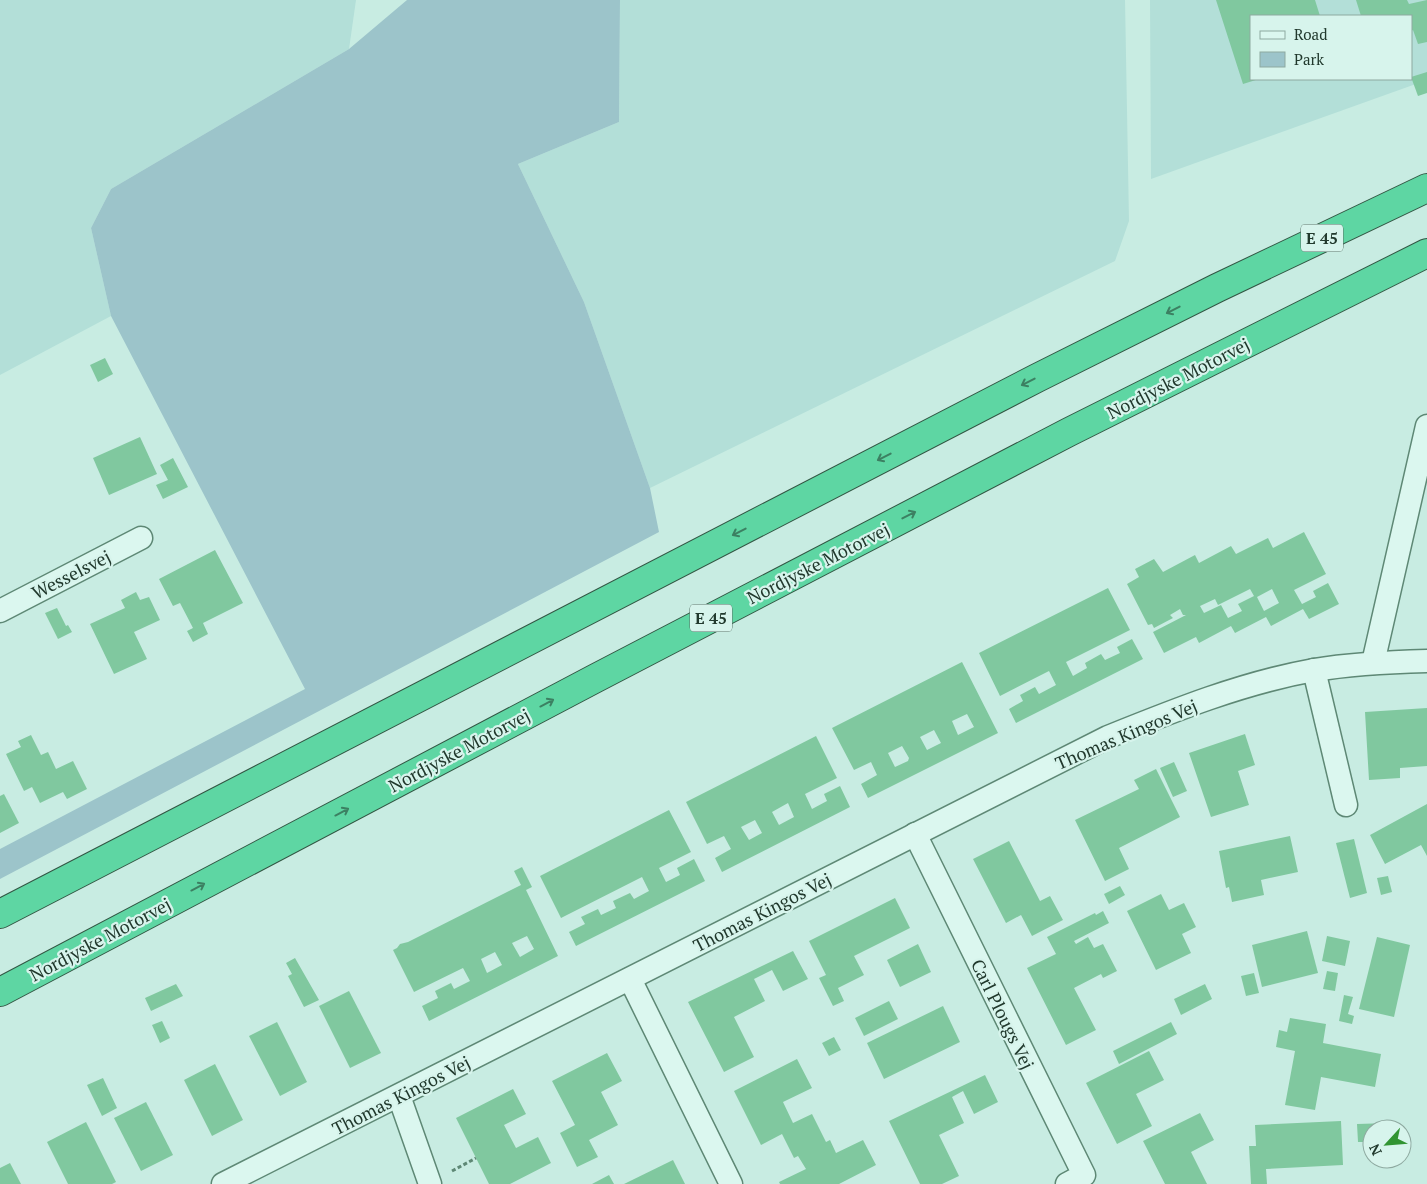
<svg xmlns="http://www.w3.org/2000/svg" width="1427" height="1184" viewBox="0 0 1427 1184" font-family="'PT Serif',serif">
<style>
.farmland{fill:#b3dfd8;fill-rule:evenodd}
.green{fill:#9cc4ca}
.building{fill:#80c89f;fill-rule:evenodd}
.lines{fill:none;stroke-linecap:round;stroke-linejoin:round}
.minor-casing{stroke:#5e8875;stroke-width:25}
.motorway-casing{stroke:#325643;stroke-width:30}
.path{stroke:#5e8875;stroke-width:3;stroke-dasharray:4 2.5;stroke-linecap:butt}
.minor{stroke:#dbf7ef;stroke-width:22}
.motorway{stroke:#5ed6a3;stroke-width:28}
.oneway{stroke:#3c8062}
.labels{text-anchor:middle;dominant-baseline:central;stroke-width:4.5;stroke-linejoin:round;paint-order:stroke}
.shield{fill:#d7f4ec;stroke:#587166;stroke-width:1}
.shield-label{font-size:16px;font-weight:bold;fill:#21392d}
.street-label{font-size:18px;fill:#21392d;stroke:#d7f4ec}
</style>
<rect width="100%" height="100%" fill="#c8ece2"/>
<g class="farmland">
<polygon points="0,0 356,0 349,49 111,189 91,228 111,316 0,375"/>
<polygon points="620,0 1125,0 1129,221 1115,261 650,488 584,302 518,164 619,122"/>
<path d="M1150,0H1427V80L1151,179ZM1251,16H1411V79H1251Z"/>
</g>
<polygon class="green" points="407,0 620,0 619,122 518,164 584,302 650,488 659,532 0,879 0,849 305,689 111,316 91,228 111,189 349,49"/>
<g class="building">
<polygon points="1216,0 1315,0 1320,16 1251,16 1251,79 1259,79 1243,84"/>
<polygon points="1356,0 1407,0 1409,4 1427,0 1427,42 1418,44 1413,30 1411,31 1411,16 1361,16"/>
<polygon points="1427,72 1427,93 1418,96 1411,77"/>
<polygon points="105,358 113,374 98,382 90,365"/>
<polygon points="140,437 157,474 109,495 93,458"/>
<polygon points="173,458 188,487 163,499 156,485 168,480 160,465"/>
<path d="M1304,532L1326,574L1294,590L1302,604L1316,597L1313,591L1328,583L1339,604L1309,619L1303,609L1271,626L1266,617L1235,633L1231,626L1199,643L1196,637L1164,653L1153,632L1186,615H1183L1180,609L1170,615L1173,618L1154,628L1152,624L1148,625L1127,584L1139,577L1135,569L1154,559L1163,572L1195,555L1199,563L1231,546L1236,554L1268,538L1273,548ZM1250,589L1254,596L1238,604L1242,611L1228,618L1221,605L1204,613L1200,606L1215,599L1218,605ZM1272,589L1279,603L1264,611L1257,597Z"/>
<polygon points="215,550 243,603 203,623 208,634 193,642 187,631 193,628 180,603 173,606 159,579"/>
<polygon points="1108,588 1130,630 1066,662 1073,676 1087,668 1085,663 1101,654 1105,660 1120,653 1117,647 1132,639 1143,659 1016,723 1009,709 1023,701 1020,695 1035,687 1039,694 1056,685 1049,671 1000,696 979,653"/>
<polygon points="136,592 140,600 149,597 160,620 134,632 147,659 114,674 90,624 125,608 121,600"/>
<polygon points="57,608 66,626 68,625 72,632 58,639 45,613"/>
<path d="M962,662L998,733L868,798L861,784L877,775L871,762L854,770L832,728ZM967,714L974,727L958,735L952,721ZM934,730L941,743L927,750L920,737ZM902,746L909,758L908,761L895,767L888,753Z"/>
<polygon points="1427,708 1427,766 1400,768 1400,778 1369,780 1365,712"/>
<polygon points="1245,734 1255,765 1238,771 1249,805 1211,817 1189,753"/>
<polygon points="31,735 41,755 48,752 56,769 73,761 87,789 67,799 63,792 40,803 32,787 24,791 6,754 21,747 18,741"/>
<path d="M816,736L837,778L805,794L812,809L827,801L824,794L840,786L850,807L722,872L715,858L731,849L724,836L707,844L686,802ZM788,803L794,817L779,825L772,812ZM755,820L762,833L749,840L741,827Z"/>
<polygon points="1174,762 1187,791 1173,797 1160,768"/>
<polygon points="1156,769 1180,817 1119,848 1129,869 1105,881 1075,820 1139,789 1134,780"/>
<polygon points="4,794 19,823 0,833 0,796"/>
<polygon points="1427,804 1427,856 1421,845 1385,864 1370,835"/>
<polygon points="669,810 691,852 659,868 666,882 680,875 677,868 694,859 705,881 576,946 569,932 585,924 581,917 598,909 601,915 616,908 613,901 630,893 634,899 649,891 642,877 561,918 540,876"/>
<polygon points="1290,836 1298,872 1261,880 1264,895 1232,902 1229,887 1226,888 1219,851"/>
<polygon points="1354,839 1367,893 1350,898 1336,843"/>
<polygon points="1009,841 1040,901 1050,896 1063,920 1032,936 1021,915 1006,923 973,859"/>
<path d="M522,867L532,887L526,890L558,956L429,1021L422,1006L438,998L435,991L451,983L454,989L470,981L463,968L414,992L393,950L397,948L400,944L408,942L521,885L514,871ZM527,936L534,949L520,957L512,943ZM495,952L502,965L487,973L481,959Z"/>
<polygon points="1388,876 1392,892 1381,895 1377,878"/>
<polygon points="1120,886 1125,895 1109,904 1104,894"/>
<polygon points="1161,894 1169,910 1184,903 1196,927 1182,934 1191,953 1156,970 1127,911"/>
<polygon points="895,898 910,928 854,956 864,975 838,988 844,1001 833,1006 819,978 826,975 809,941"/>
<polygon points="1103,911 1109,923 1074,941 1076,944 1088,937 1094,948 1103,944 1117,971 1103,978 1101,974 1074,988 1096,1030 1066,1045 1027,968 1056,954 1047,937 1095,913 1096,915"/>
<polygon points="1307,931 1318,973 1262,987 1252,945"/>
<polygon points="1327,936 1350,941 1345,966 1322,961"/>
<polygon points="1377,937 1410,945 1394,1017 1359,1009"/>
<polygon points="918,944 931,972 900,987 887,960"/>
<polygon points="793,951 808,979 783,991 772,970 754,979 765,1001 734,1017 754,1057 724,1072 688,1002"/>
<polygon points="295,958 319,1000 304,1007 288,976 292,974 286,963"/>
<polygon points="1327,971 1338,973 1335,991 1323,989"/>
<polygon points="1254,973 1259,993 1246,996 1241,976"/>
<polygon points="176,984 183,996 151,1011 145,998"/>
<polygon points="1205,984 1212,999 1181,1015 1174,999"/>
<polygon points="349,991 381,1053 350,1068 319,1006"/>
<polygon points="1344,995 1353,997 1348,1014 1354,1016 1352,1024 1339,1021"/>
<polygon points="889,1001 898,1019 864,1036 855,1018"/>
<polygon points="943,1006 960,1042 884,1079 867,1043"/>
<polygon points="1290,1018 1326,1024 1323,1043 1381,1054 1375,1087 1321,1077 1315,1110 1285,1105 1295,1051 1276,1047 1279,1030 1287,1032"/>
<polygon points="162,1021 170,1038 160,1043 152,1025"/>
<polygon points="277,1022 307,1082 280,1096 249,1036"/>
<polygon points="1171,1022 1177,1034 1119,1064 1113,1051"/>
<polygon points="834,1037 841,1050 829,1056 822,1043"/>
<polygon points="1149,1051 1164,1080 1136,1094 1152,1126 1117,1144 1086,1083"/>
<polygon points="607,1053 622,1081 601,1092 618,1125 589,1140 598,1157 577,1167 560,1133 575,1125 552,1081"/>
<polygon points="797,1059 812,1088 783,1102 793,1123 812,1114 826,1142 830,1140 836,1153 863,1140 876,1165 839,1184 780,1184 779,1182 806,1169 798,1156 794,1158 782,1134 761,1145 734,1091"/>
<polygon points="215,1064 243,1120 212,1136 184,1080"/>
<polygon points="985,1075 998,1102 974,1114 963,1091 952,1097 964,1123 939,1135 959,1176 942,1184 920,1184 889,1121"/>
<polygon points="103,1078 117,1108 102,1116 87,1085"/>
<polygon points="513,1089 526,1114 504,1125 516,1148 538,1137 551,1163 510,1184 489,1184 456,1118"/>
<polygon points="146,1102 173,1155 141,1171 114,1118"/>
<polygon points="1200,1113 1214,1140 1191,1152 1207,1184 1165,1184 1143,1141"/>
<polygon points="1341,1121 1343,1165 1266,1169 1267,1184 1251,1184 1249,1146 1256,1146 1255,1125"/>
<polygon points="86,1122 116,1182 112,1184 68,1184 47,1142"/>
<polygon points="1389,1123 1390,1129 1372,1129 1372,1142 1358,1142 1357,1124"/>
<polygon points="673,1160 685,1184 624,1184"/>
<polygon points="10,1163 21,1184 0,1184 0,1168"/>
<polygon points="609,1175 614,1184 592,1184"/>
</g>
<g class="lines">
<defs>
<g id="minor">
<polyline points="0,611 141,538"/>
<polyline points="1373,663 1427,426"/>
<polyline points="1314,670 1346,805"/>
<polyline points="915,834 1084,1175 1067,1184"/>
<polyline points="630,979 731,1184"/>
<polyline points="399,1096 430,1184"/>
<path d="M223,1184L1108,737C1175,710 1242,683 1314,670C1351,664 1389,662 1427,661"/>
</g>
<g id="motorway">
<polyline points="0,914 1037,378 1217,288 1427,188"/>
<polyline points="0,992 596,678 1069,432 1427,253"/>
</g>
</defs>
<use href="#minor" class="minor-casing"/>
<use href="#motorway" class="motorway-casing"/>
<polyline class="path" points="452,1171 476,1158"/>
<use href="#minor" class="minor"/>
<use href="#motorway" class="motorway"/>
</g>
<defs><path id="oneway-shaft" d="M-6 0H5M1.5-3L5.5 0L1.5 3" fill="none" stroke-width="1.6" stroke-linecap="round" stroke-linejoin="round" transform="scale(1.25)"/></defs>
<g class="oneway">
<use href="#oneway-shaft" transform="translate(1173 310) rotate(153)"/>
<use href="#oneway-shaft" transform="translate(1028 382) rotate(153)"/>
<use href="#oneway-shaft" transform="translate(884 457) rotate(153)"/>
<use href="#oneway-shaft" transform="translate(909 515) rotate(-27)"/>
<use href="#oneway-shaft" transform="translate(739 532) rotate(153)"/>
<use href="#oneway-shaft" transform="translate(547 703) rotate(-28)"/>
<use href="#oneway-shaft" transform="translate(342 812) rotate(-28)"/>
<use href="#oneway-shaft" transform="translate(198 887) rotate(-28)"/>
</g>
<g class="labels">
<g class="shield">
<rect x="1301" y="224.5" width="42" height="27" rx="4"/>
<rect x="690" y="604.5" width="42" height="27" rx="4"/>
</g>
<g class="shield-label">
<text x="1322" y="238">E 45</text>
<text x="711" y="618">E 45</text>
</g>
<g class="street-label">
<text transform="translate(1178 378) rotate(-27)">Nordjyske Motorvej</text>
<text transform="translate(818 563) rotate(-27)">Nordjyske Motorvej</text>
<text transform="translate(71 574) rotate(-27)">Wesselsvej</text>
<text transform="translate(1126 734) rotate(-23)">Thomas Kingos Vej</text>
<text transform="translate(459 750) rotate(-28)">Nordjyske Motorvej</text>
<text transform="translate(762 912) rotate(-27)">Thomas Kingos Vej</text>
<text transform="translate(100 939) rotate(-28)">Nordjyske Motorvej</text>
<text transform="translate(1003 1014) rotate(64)">Carl Plougs Vej</text>
<text transform="translate(401 1095) rotate(-27)">Thomas Kingos Vej</text>
</g>
</g>
<rect x="1250" y="15" width="162" height="65" fill="#d7f4ec" stroke="#8ea9a0"/>
<rect x="1260" y="31" width="25" height="8" fill="#dbf7ef" stroke="#8ea9a0"/>
<text x="1294" y="40" font-size="15" fill="#21392d">Road</text>
<rect x="1260" y="52" width="25" height="15" fill="#9cc4ca" stroke="#8ea9a0"/>
<text x="1294" y="65" font-size="15" fill="#21392d">Park</text>
<g transform="translate(1387 1144) rotate(244)"><circle r="24" fill="#d7f4ec" stroke="#8ea9a0"/>
<path d="M0-4L9 19L0 12L-9 19Z" fill="#319432"/>
<text y="-8" font-size="14" font-weight="bold" text-anchor="middle" fill="#21392d">N</text>
</g>
</svg>
